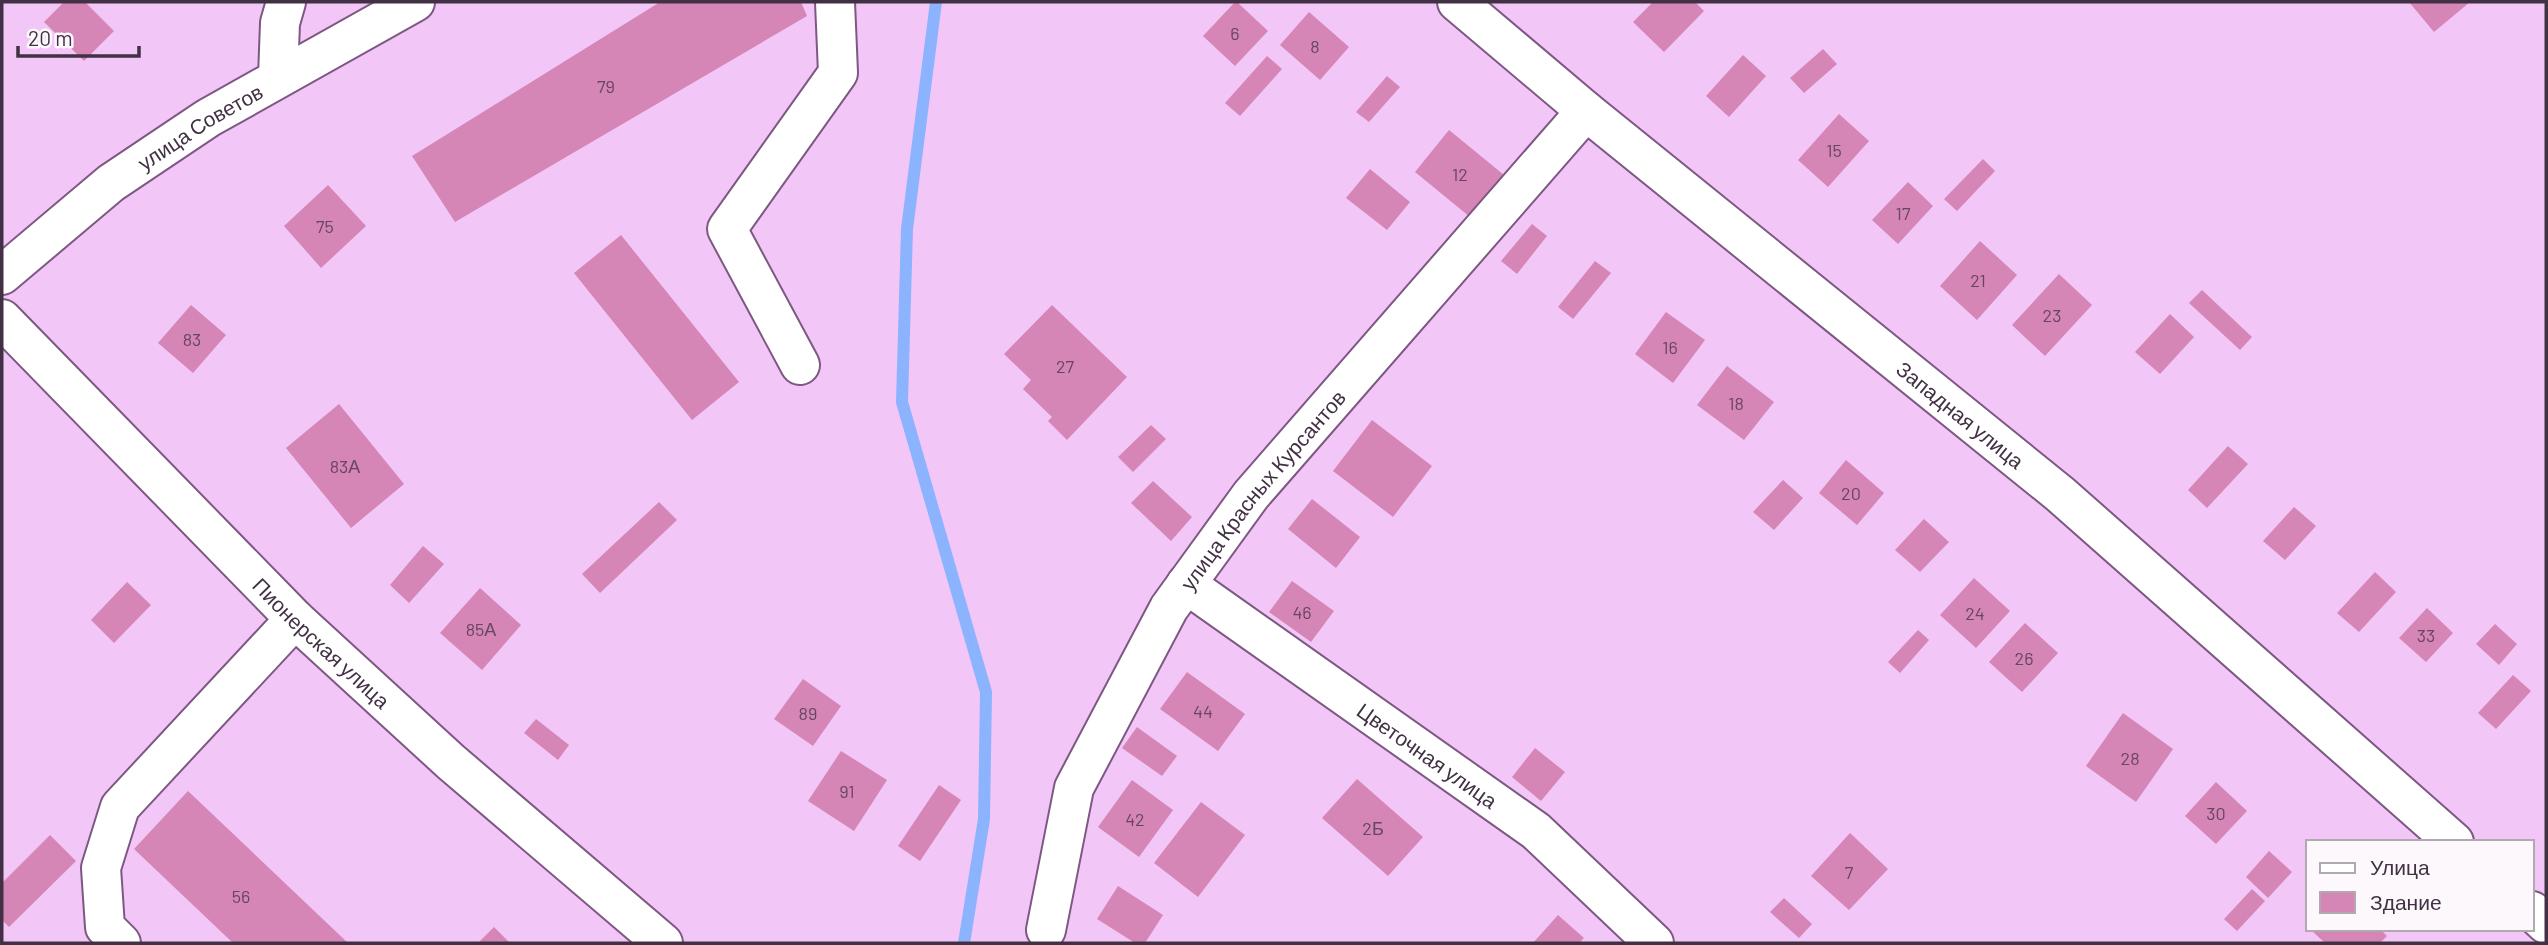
<svg xmlns="http://www.w3.org/2000/svg" width="2548" height="945" viewBox="0 0 2548 945" font-family="Barlow,sans-serif">
<style>
.lines{fill:none;stroke-linecap:round;stroke-linejoin:round}
.stream{stroke:#8cb3fd;stroke-width:12}
.building{fill:#d585b6}
.minor-casing{stroke:#7d5882;stroke-width:42}
.major-casing{stroke:#7d5882;stroke-width:42}
.minor{stroke:#fff;stroke-width:38}
.major{stroke:#fff;stroke-width:38}
.labels{text-anchor:middle;dominant-baseline:central;stroke-width:5;stroke-linejoin:round;paint-order:stroke}
.number-label{font-size:18px;fill:#674660}
.street-label{font-size:21px;fill:#423144;stroke:#fcf8fc}
</style>
<rect width="100%" height="100%" fill="#f2c7f7"/>
<g class="lines">
<polyline class="stream" points="936,2 907,229 902,402 986,692 984,819 964,943"/>
</g>
<g class="building">
<polygon points="64,2 85,2 114,31 84,61 44,22"/>
<polygon points="660,2 801,2 807,16 455,222 412,156"/>
<polygon points="1235,2 1237,2 1268,31 1235,66 1203,36"/>
<polygon points="1653,2 1695,2 1704,11 1664,52 1633,22"/>
<polygon points="2409,2 2470,2 2434,32"/>
<polygon points="1309,12 1349,47 1320,80 1280,45"/>
<polygon points="1823,49 1837,64 1804,93 1790,78"/>
<polygon points="1743,55 1766,76 1729,117 1706,96"/>
<polygon points="1267,56 1282,69 1240,116 1225,103"/>
<polygon points="1387,76 1400,87 1369,122 1356,112"/>
<polygon points="1839,114 1869,141 1828,187 1798,160"/>
<polygon points="1449,130 1504,175 1470,217 1415,172"/>
<polygon points="1983,159 1995,171 1957,211 1944,199"/>
<polygon points="1370,169 1410,202 1387,230 1346,198"/>
<polygon points="1908,182 1933,206 1898,244 1872,220"/>
<polygon points="328,185 366,226 321,268 284,226"/>
<polygon points="1532,224 1547,236 1517,274 1501,261"/>
<polygon points="621,235 739,382 692,420 574,273"/>
<polygon points="1980,241 2017,275 1977,320 1940,286"/>
<polygon points="1595,261 1611,273 1573,319 1558,307"/>
<polygon points="2059,274 2092,305 2045,356 2012,325"/>
<polygon points="2202,290 2252,337 2240,350 2189,303"/>
<polygon points="191,305 226,335 193,373 158,343"/>
<polygon points="1052,305 1127,377 1067,440 1048,421 1052,417 1023,389 1031,380 1004,354"/>
<polygon points="1666,312 1705,340 1673,383 1635,354"/>
<polygon points="2170,314 2194,337 2160,374 2135,352"/>
<polygon points="1727,366 1774,402 1744,440 1697,405"/>
<polygon points="339,404 404,484 351,528 286,448"/>
<polygon points="1372,420 1432,466 1393,517 1333,471"/>
<polygon points="1151,425 1166,439 1133,472 1118,457"/>
<polygon points="2228,446 2248,464 2207,508 2188,490"/>
<polygon points="1846,460 1884,493 1857,525 1819,493"/>
<polygon points="1783,480 1803,498 1774,530 1753,512"/>
<polygon points="1153,481 1192,517 1171,541 1131,503"/>
<polygon points="1312,499 1360,537 1336,568 1288,529"/>
<polygon points="659,502 677,520 600,593 582,574"/>
<polygon points="2294,507 2316,526 2285,560 2263,541"/>
<polygon points="1924,519 1949,542 1920,572 1895,550"/>
<polygon points="423,546 444,564 409,603 390,585"/>
<polygon points="2375,572 2396,592 2359,632 2337,613"/>
<polygon points="1974,578 2010,611 1976,648 1940,615"/>
<polygon points="1292,581 1334,611 1311,642 1269,612"/>
<polygon points="127,582 151,605 114,643 91,620"/>
<polygon points="480,588 521,625 482,670 440,633"/>
<polygon points="2427,608 2453,633 2426,662 2399,638"/>
<polygon points="2025,623 2058,653 2022,692 1989,662"/>
<polygon points="2495,624 2517,644 2499,665 2476,644"/>
<polygon points="1918,630 1929,640 1900,673 1888,662"/>
<polygon points="1187,672 1245,714 1218,751 1160,709"/>
<polygon points="2513,675 2531,691 2496,729 2478,713"/>
<polygon points="803,679 841,706 813,746 774,719"/>
<polygon points="2123,713 2173,749 2136,802 2086,766"/>
<polygon points="536,719 569,745 558,760 524,733"/>
<polygon points="1137,727 1177,756 1162,776 1122,748"/>
<polygon points="1535,748 1565,772 1541,801 1512,777"/>
<polygon points="841,751 887,780 854,831 808,801"/>
<polygon points="1357,779 1423,837 1388,876 1322,818"/>
<polygon points="1132,780 1173,810 1139,857 1098,827"/>
<polygon points="2216,782 2247,811 2216,844 2185,816"/>
<polygon points="939,785 961,800 920,861 898,846"/>
<polygon points="188,791 348,943 233,943 134,849"/>
<polygon points="1201,802 1245,835 1198,897 1154,863"/>
<polygon points="1850,833 1888,869 1849,910 1811,876"/>
<polygon points="50,835 76,861 9,927 2,920 2,883"/>
<polygon points="2269,851 2292,872 2268,898 2246,877"/>
<polygon points="1118,886 1163,915 1145,943 1135,943 1097,919"/>
<polygon points="2252,889 2265,901 2237,931 2224,919"/>
<polygon points="1784,898 1812,924 1799,938 1770,912"/>
<polygon points="1558,915 1584,938 1579,943 1533,943"/>
<polygon points="494,927 510,943 478,943"/>
<polygon points="2310,929 2380,929 2387,936 2380,943 2325,943"/>
</g>
<g class="lines">
<defs>
<g id="minor">
<path id="s1" d="M1457,2L1586,111L2060,494L2454,842"/>
<polyline points="278,77 280,23 286,2"/>
<path id="s2" d="M2,319L295,619L451,762L663,943"/>
<polyline points="800,365 727,229 838,73 835,2"/>
<path id="s3" d="M1186,584L1536,831L1654,943"/>
<polyline points="2532,911 2546,924"/>
<path id="s4" d="M1046,930L1074,788L1169,608L1251,495L1586,111"/>
<polyline points="121,943 105,927 101,868 120,807 295,619"/>
</g>
<g id="major">
<path id="s5" d="M2,275L111,183L208,118L415,2"/>
</g>
</defs>
<use href="#minor" class="minor-casing"/>
<use href="#major" class="major-casing"/>
<use href="#minor" class="minor"/>
<use href="#major" class="major"/>
</g>
<g class="labels">
<g class="number-label">
<text x="1235" y="33">6</text>
<text x="1315" y="46">8</text>
<text x="606" y="86">79</text>
<text x="1834" y="150">15</text>
<text x="1460" y="174">12</text>
<text x="1903" y="213">17</text>
<text x="325" y="226">75</text>
<text x="1978" y="280">21</text>
<text x="2052" y="315">23</text>
<text x="192" y="339">83</text>
<text x="1670" y="347">16</text>
<text x="1065" y="366">27</text>
<text x="1736" y="403">18</text>
<text x="345" y="466">83А</text>
<text x="1851" y="493">20</text>
<text x="1302" y="612">46</text>
<text x="1975" y="613">24</text>
<text x="481" y="629">85А</text>
<text x="2426" y="635">33</text>
<text x="2024" y="658">26</text>
<text x="1203" y="711">44</text>
<text x="808" y="713">89</text>
<text x="2130" y="758">28</text>
<text x="847" y="791">91</text>
<text x="2216" y="813">30</text>
<text x="1135" y="819">42</text>
<text x="1373" y="828">2Б</text>
<text x="1849" y="872">7</text>
<text x="241" y="896">56</text>
</g>
<g class="street-label">
<text stroke="none"><textPath href="#s5" startOffset="248">улица Советов</textPath></text>
<text stroke="none"><textPath href="#s1" startOffset="651">Западная улица</textPath></text>
<text stroke="none"><textPath href="#s4" startOffset="499">улица Красных Курсантов</textPath></text>
<text stroke="none"><textPath href="#s2" startOffset="455">Пионерская улица</textPath></text>
<text stroke="none"><textPath href="#s3" startOffset="296">Цветочная улица</textPath></text>
</g>
</g>
<rect width="2548" height="945" fill="none" stroke="#423144" stroke-width="7"/>
<rect x="2306" y="840" width="228" height="91" fill="#fcf8fc" stroke="#b2a8b2" stroke-width="2"/>
<rect x="2320" y="863" width="35" height="10" fill="#ffffff" stroke="#b2a8b2" stroke-width="2"/>
<text x="2370" y="875" font-size="21" fill="#423144">Улица</text>
<rect x="2320" y="892" width="35" height="21" fill="#d585b6" stroke="#b2a8b2" stroke-width="2"/>
<text x="2370" y="910" font-size="21" fill="#423144">Здание</text>
<path d="M18 46v10h121v-10" fill="none" stroke="#423144" stroke-width="3.5"/>
<text x="28" y="46" font-size="21" fill="#423144" stroke="#fcf8fc" stroke-width="5" paint-order="stroke">20 m</text>
</svg>
